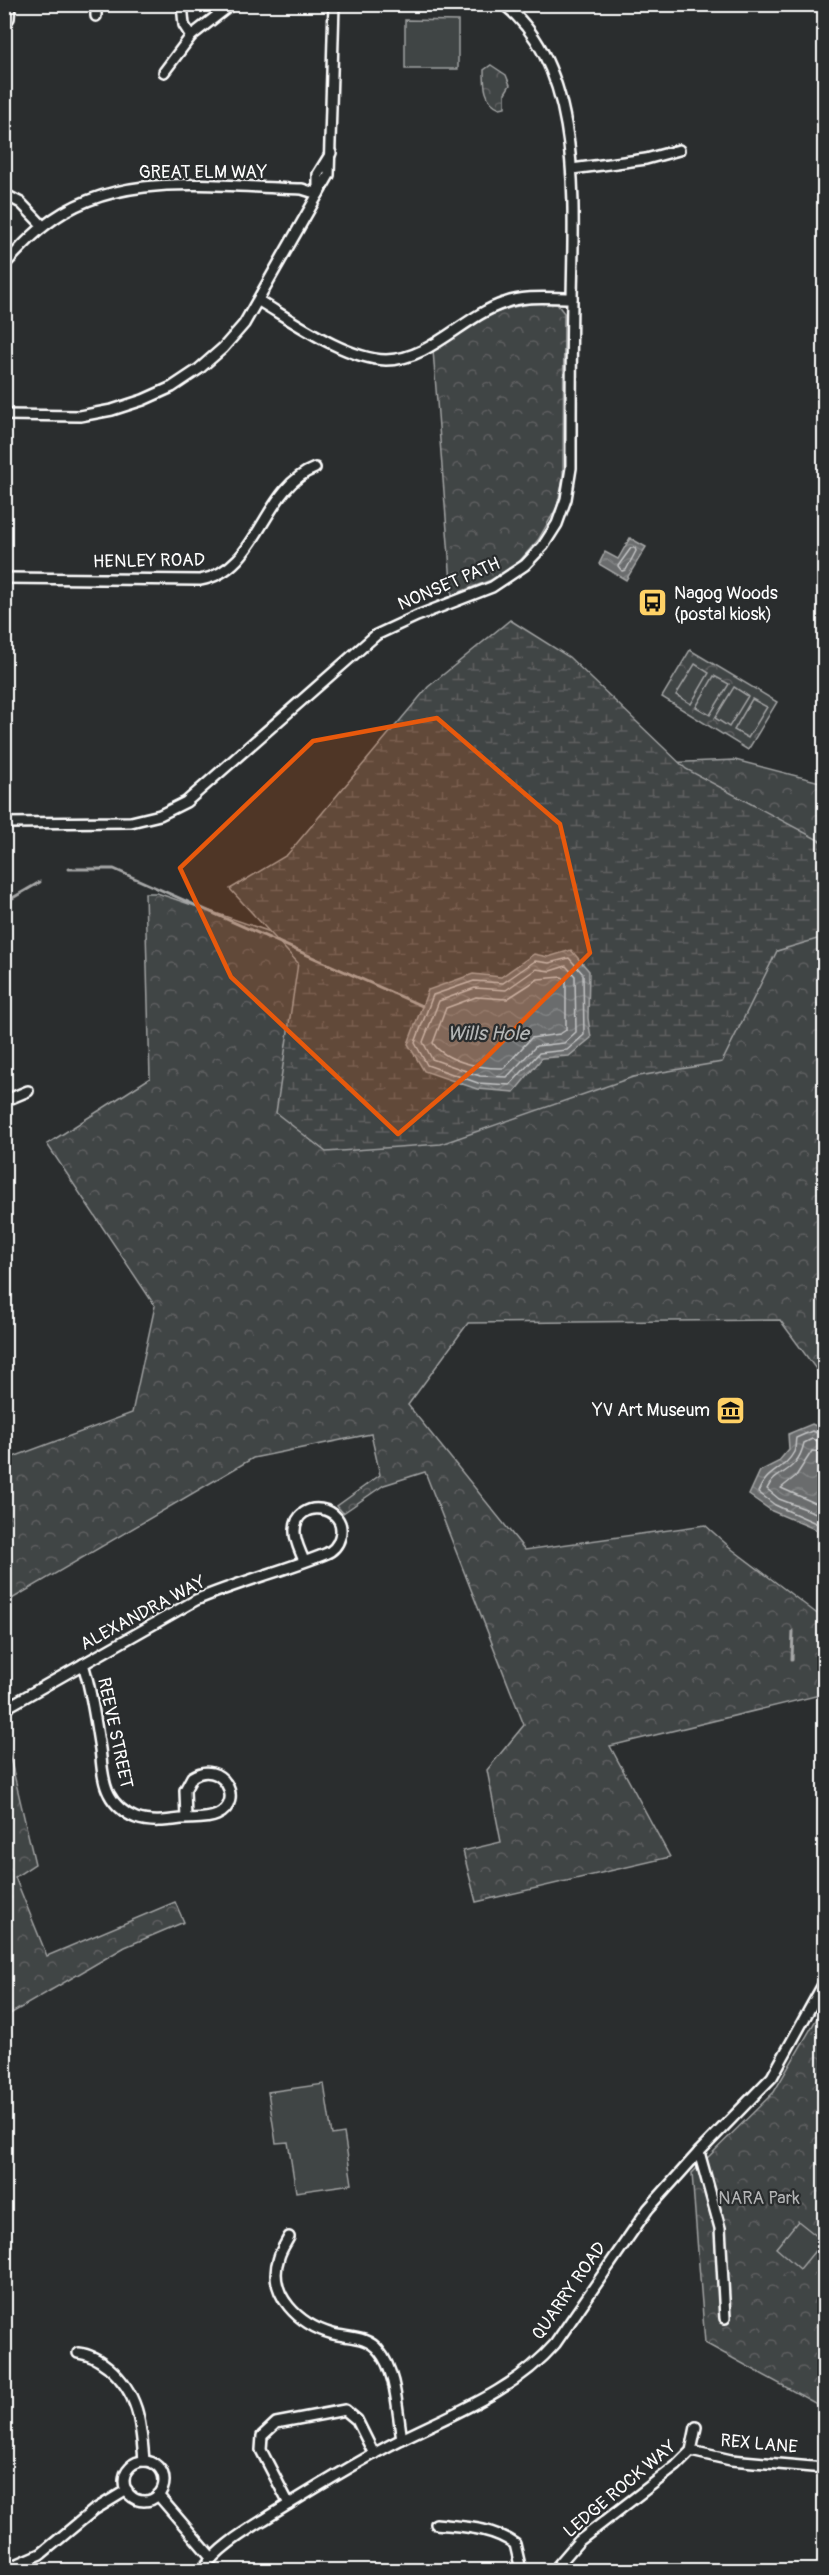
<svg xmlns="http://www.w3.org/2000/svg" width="829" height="2575" viewBox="0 0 829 2575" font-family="Pangolin,sans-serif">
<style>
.forest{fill:url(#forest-crowns);stroke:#a0a2a2;stroke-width:1.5}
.wetland{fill:url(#wetland-marsh);stroke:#a0a2a2;stroke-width:1.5}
.pitch{fill:#414445;stroke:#a0a2a2;stroke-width:1.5}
.water{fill:url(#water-waves);stroke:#a6a7a7;stroke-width:1.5}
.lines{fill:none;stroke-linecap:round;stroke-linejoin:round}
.shore{stroke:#c3c4c5;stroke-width:1.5}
.stream{stroke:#a6a7a7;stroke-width:3}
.minor-casing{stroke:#fff;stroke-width:14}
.minor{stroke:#2a2d2e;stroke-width:9}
.marked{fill:#e8590c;fill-opacity:0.2;stroke:#e8590c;stroke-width:4.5;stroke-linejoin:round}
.labels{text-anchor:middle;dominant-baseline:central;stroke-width:4.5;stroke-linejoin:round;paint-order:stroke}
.street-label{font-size:18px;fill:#fff;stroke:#2a2d2e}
.poi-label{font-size:18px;fill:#fff;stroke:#2a2d2e;text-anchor:start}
.park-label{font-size:18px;fill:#b3b4b5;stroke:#2a2d2e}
.water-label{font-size:20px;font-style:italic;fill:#b4b6b6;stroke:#2a2d2e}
</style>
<defs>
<pattern id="forest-crowns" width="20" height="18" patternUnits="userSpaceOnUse" patternTransform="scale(1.5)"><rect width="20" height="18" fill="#414445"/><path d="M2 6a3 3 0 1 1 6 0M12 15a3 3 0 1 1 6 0" fill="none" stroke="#5e6061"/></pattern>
<pattern id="wetland-marsh" width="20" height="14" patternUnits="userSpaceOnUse" patternTransform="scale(1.5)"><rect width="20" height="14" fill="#414445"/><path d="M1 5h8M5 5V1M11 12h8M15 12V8" fill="none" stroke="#5e6061"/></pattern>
<pattern id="water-waves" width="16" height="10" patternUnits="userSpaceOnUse" patternTransform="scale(1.5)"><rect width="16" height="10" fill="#6a6c6d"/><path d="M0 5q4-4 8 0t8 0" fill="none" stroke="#808283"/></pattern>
</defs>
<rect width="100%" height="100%" fill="#2a2d2e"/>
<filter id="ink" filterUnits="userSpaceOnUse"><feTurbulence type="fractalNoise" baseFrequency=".0167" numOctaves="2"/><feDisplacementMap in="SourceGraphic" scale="12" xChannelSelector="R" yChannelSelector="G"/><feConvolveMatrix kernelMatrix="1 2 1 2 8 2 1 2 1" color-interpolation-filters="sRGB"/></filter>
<g filter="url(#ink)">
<g class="forest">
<path d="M491,65L506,75L510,85L505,93V107L500,108C484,102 484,85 484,70Z"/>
<path d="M542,303L557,304L564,313L563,480L557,507L538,540L517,564L491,580L452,595L433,350C470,325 496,305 542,303Z"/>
<polygon points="690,650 777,702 748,750 662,697"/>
<polygon points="735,760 824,783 824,1380 780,1320 468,1323 408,1405 525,1550 705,1525 733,1550 824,1619 824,1694 610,1746 670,1857 476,1902 463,1851 501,1842 487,1770 524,1725 425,1472 384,1485 343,1513 337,1506 380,1475 371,1434 253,1458 5,1603 5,1460 132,1413 155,1306 47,1144 150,1078 145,893 157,893 408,979 541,768"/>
<polygon points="5,1736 35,1864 15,1877 47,1956 175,1902 184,1922 125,1947 5,2017"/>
<polygon points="824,2006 824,2408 705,2343 692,2173 774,2092"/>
</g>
<polygon class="wetland" points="510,620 569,657 686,769 824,843 824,937 777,951 722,1062 633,1077 441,1144 326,1152 276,1113 298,963 230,889 287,855 428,687"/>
<g class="pitch">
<polygon points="405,20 458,21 458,69 405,69"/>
<polygon points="695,664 709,673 691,704 676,695"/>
<polygon points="714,676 729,684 710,715 696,707"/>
<polygon points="734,687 748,696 729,727 715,718"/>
<polygon points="752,699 767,707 748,738 734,730"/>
<polygon points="324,2084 332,2135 344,2133 352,2184 296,2192 288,2142 276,2143 268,2092"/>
<polygon points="798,2221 823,2241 800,2269 776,2248"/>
</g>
<g class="water">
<polygon points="630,538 646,547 626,580 599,564 605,552 618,559"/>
<polygon points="571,950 589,971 588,1018 591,1038 569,1056 542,1058 514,1092 477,1089 424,1071 408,1044 428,990 473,974 501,977 534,954 548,957"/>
<polygon points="812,1424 824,1430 824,1529 817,1530 772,1511 749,1495 760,1471 778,1462 789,1449 788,1434"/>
</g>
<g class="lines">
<g class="shore">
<polygon points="631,548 635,548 636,551 626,570 622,571 618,566"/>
<polygon points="569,958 583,974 584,1035 567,1050 539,1053 510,1085 478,1083 427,1065 415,1043 433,995 474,981 503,983 535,961 549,963"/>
<polygon points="566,966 575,976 576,1032 564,1043 536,1046 507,1077 480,1076 432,1059 423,1042 439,1001 475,988 506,990 536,969 550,971"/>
<path d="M562,977L566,980V1030L560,1034L531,1038L504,1068C483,1069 445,1062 433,1043L446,1008L476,997L507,999L538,979Z"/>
<path d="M824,1435L812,1431L796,1438C795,1442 796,1448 794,1452C784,1471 767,1469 758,1492L775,1505L818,1524H824"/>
<path d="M824,1443L812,1439L804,1443C797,1475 775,1470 767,1489L779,1499L824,1516"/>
<polyline points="824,1452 812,1451 796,1476 781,1488 824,1507"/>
</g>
<g class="stream">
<polyline points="69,869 114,869 422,1006"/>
<polyline points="4,903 40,882"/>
<polyline points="792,1659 793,1631"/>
</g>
<defs>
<g id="minor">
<polyline points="182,4 184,25 191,36"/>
<polyline points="96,16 96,4"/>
<polyline points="4,26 9,18 10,4"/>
<polyline points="164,72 191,36 232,4"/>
<polyline points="572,169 646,159 679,150"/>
<polyline points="4,194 21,203 43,226"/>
<polyline points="318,194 318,174 331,153"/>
<path d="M4,265C17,252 29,237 44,226C115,168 217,187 302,189L318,194"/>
<path d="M259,301C293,321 345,359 386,360C430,360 464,316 504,303C525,295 550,298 572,298"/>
<polyline points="4,415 80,416 112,410 143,400 172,387 199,369 223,348 244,324 329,175 334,4"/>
<path d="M4,578L200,580C260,570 262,488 315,468"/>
<path d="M4,823L131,822L160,815L186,802L376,635L417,616L492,587L525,565L543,546L557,524L566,499L571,468C571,412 571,356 572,300C573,210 585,66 503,4"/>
<polyline points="4,1101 28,1091"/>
<path d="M83,1664C92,1692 95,1720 100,1749C102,1764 102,1781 109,1794C114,1804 125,1814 136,1818C150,1823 166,1821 181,1819C192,1818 207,1820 217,1815C247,1801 220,1758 192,1777L185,1790L186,1819"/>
<path d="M4,1709L196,1600C238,1582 283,1571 325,1554C333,1551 338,1545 340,1537C349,1505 296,1497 295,1530C294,1541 301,1552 304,1561"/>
<polyline points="699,2152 720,2228 725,2318"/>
<path d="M289,2237C286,2243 281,2250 279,2257C266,2295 300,2325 333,2334C349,2338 368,2336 379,2351C397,2372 397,2413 402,2439"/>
<path d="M78,2353C90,2354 99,2360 108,2367C139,2393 141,2423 144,2461"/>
<polyline points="691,2451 731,2460 824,2468"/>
<circle cx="144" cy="2481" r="20"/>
<polyline points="158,2495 212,2558"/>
<polyline points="289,2504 261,2450 262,2436 276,2423 345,2410 357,2420 374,2454"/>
<path d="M436,2524C465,2527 491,2527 515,2544L521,2570"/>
<polyline points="4,2570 41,2554 94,2510 127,2490"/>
<path d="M202,2570C220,2545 248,2530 273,2514C315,2488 356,2462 400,2440C454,2413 514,2391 555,2344L648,2209L699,2152L772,2077L824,1983"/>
<polyline points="554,2570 579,2541 676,2466 691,2451 696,2427"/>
</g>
</defs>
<use href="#minor" class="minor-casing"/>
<use href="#minor" class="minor"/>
</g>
</g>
<path class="marked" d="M437,718L560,824L590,953L481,1063L398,1134L231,977L180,868L313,741Z"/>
<defs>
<symbol id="bus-square" viewBox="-11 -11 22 22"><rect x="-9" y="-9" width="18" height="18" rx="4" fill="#ffd166" stroke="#2a2d2e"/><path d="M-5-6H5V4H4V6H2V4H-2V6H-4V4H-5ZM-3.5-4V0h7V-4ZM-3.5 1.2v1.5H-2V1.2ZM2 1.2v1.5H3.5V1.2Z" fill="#111"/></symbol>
<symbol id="museum-square" viewBox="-11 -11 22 22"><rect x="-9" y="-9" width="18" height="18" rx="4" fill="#ffd166" stroke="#2a2d2e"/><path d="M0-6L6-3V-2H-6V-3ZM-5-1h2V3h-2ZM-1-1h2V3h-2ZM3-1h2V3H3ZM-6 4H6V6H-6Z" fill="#111"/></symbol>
</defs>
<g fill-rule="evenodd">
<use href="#bus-square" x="636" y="586" width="33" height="33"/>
<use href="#museum-square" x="714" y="1394" width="33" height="33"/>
</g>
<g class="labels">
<g class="street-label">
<text x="203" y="172">GREAT ELM WAY</text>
<text transform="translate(149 561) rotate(-1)">HENLEY ROAD</text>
<text transform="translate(449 584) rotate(-23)">NONSET PATH</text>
<text transform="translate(143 1613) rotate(-28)">ALEXANDRA WAY</text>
<text transform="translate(115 1733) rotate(78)">REEVE STREET</text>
<text transform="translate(569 2291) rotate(-55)">QUARRY ROAD</text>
<text transform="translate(759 2444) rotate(5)">REX LANE</text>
<text transform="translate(620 2489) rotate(-40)">LEDGE ROCK WAY</text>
</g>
<g class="poi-label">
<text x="674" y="593">Nagog Woods<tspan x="674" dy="21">(postal kiosk)</tspan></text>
<text x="710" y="1410" text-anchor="end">YV Art Museum</text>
</g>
<g class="park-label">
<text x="759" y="2198">NARA Park</text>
</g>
<g class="water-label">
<text x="488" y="1033">Wills Hole</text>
</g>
</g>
<rect width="829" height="2575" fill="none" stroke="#2a2d2e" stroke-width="24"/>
<rect x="12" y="12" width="805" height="2551" fill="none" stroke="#fff" stroke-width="2" filter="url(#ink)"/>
</svg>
